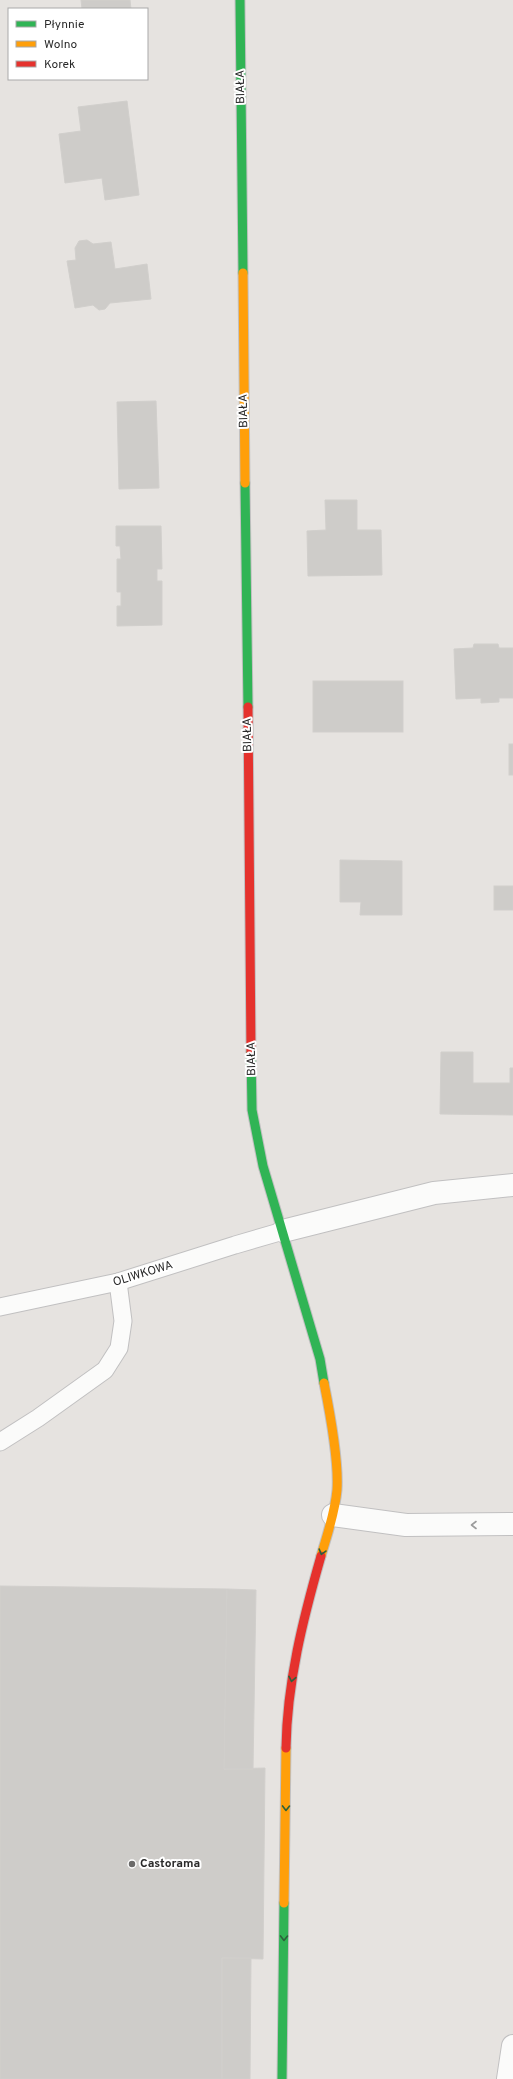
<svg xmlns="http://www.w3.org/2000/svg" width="513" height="2079" viewBox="0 0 513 2079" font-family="Overpass,sans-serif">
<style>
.building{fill:#ceccc9;stroke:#d1cfcc}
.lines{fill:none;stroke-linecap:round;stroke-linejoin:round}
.lane-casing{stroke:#c1c0c1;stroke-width:19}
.street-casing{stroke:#c1c0c1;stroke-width:24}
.fast-casing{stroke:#c1c0c1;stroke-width:11}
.slow-casing{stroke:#c1c0c1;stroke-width:11}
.jam-casing{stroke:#c1c0c1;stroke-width:11}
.lane{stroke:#fbfbfa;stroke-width:17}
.street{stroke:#fbfbfa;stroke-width:22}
.fast{stroke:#30b455;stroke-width:9}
.slow{stroke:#ff9f0a;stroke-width:9}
.jam{stroke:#e5322d;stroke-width:9}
.oneway{stroke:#9c9c9c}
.oneway2{stroke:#2c613b}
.poi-dot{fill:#6b6a69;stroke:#fff;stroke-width:1.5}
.labels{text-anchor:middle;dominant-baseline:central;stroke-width:4;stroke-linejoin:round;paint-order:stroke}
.street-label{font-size:12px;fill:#292929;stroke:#fff}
.poi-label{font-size:12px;font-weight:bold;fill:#292929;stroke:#fff;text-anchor:start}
</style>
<rect width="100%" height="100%" fill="#e6e3e0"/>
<g class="building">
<polygon points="81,0 130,0 131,9 82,9"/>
<polygon points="127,101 139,195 105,200 102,178 65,183 59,134 81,131 78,107"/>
<polygon points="87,240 93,244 111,242 115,269 147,264 151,299 110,303 105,309 99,310 93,305 75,308 67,261 76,260 75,248 79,241"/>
<polygon points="156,401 159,488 119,489 117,402"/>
<polygon points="325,500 357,500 357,530 381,530 382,575 308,576 307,531 326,530"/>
<polygon points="116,526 161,526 162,569 157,569 157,581 162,581 162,625 117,626 117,606 121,606 121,592 117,592 117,559 121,559 120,546 116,546"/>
<polygon points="474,644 498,644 499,648 513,648 513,698 499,698 499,702 481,703 481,698 456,699 454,649 473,648"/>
<rect x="313" y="681" width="90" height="51"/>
<rect x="509" y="744" width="4" height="31"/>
<polygon points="340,860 402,861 402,915 360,915 361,902 340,902"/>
<rect x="494" y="886" width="19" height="24"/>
<polygon points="441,1052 473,1052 473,1083 510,1083 510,1068 513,1068 513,1115 440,1114"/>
<polygon points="0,1586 227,1589 224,1769 265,1768 263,1959 222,1958 222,2079 0,2079"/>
<polygon points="227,1589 256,1590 253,1769 224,1769"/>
<polygon points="222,1958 251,1958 250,2079 222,2079"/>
</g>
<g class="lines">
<defs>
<g id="lane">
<polyline points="0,1307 118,1282 235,1245 283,1231"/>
<polyline points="0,1442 38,1418 105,1370 119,1348 123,1321 118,1282"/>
</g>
<g id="street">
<polyline points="283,1231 434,1193 513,1185"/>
<polyline points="333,1515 406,1525 513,1524"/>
<polyline points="508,2079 513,2046"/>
</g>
<g id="fast">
<polyline points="240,0 243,273"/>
<polyline points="245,483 248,707"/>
<polyline points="251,1052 252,1110 263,1166 320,1359 324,1383"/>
<polyline points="282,2079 284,1903"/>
</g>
<g id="slow">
<polyline points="243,273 245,483"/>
<path d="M321,1556C327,1535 335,1513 337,1490C339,1460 330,1413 324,1383"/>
<polyline points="284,1903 286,1748"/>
</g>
<g id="jam">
<polyline points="248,707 251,1052"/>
<path d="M286,1748C287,1682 303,1619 321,1556"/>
</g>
</defs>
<use href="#lane" class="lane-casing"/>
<use href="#street" class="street-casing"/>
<use href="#fast" class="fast-casing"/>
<use href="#slow" class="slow-casing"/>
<use href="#jam" class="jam-casing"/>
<use href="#lane" class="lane"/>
<use href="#street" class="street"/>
<use href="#fast" class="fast"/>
<use href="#slow" class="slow"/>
<use href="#jam" class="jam"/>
</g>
<defs><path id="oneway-chevron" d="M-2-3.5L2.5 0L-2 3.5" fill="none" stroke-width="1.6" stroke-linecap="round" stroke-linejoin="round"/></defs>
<use class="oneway" href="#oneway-chevron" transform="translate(474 1525) rotate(180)"/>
<g class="oneway2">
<use href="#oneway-chevron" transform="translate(322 1552) rotate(106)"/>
<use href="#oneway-chevron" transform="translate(292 1679) rotate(101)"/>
<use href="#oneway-chevron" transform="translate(286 1808) rotate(91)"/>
<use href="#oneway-chevron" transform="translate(284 1938) rotate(91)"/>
</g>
<circle class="poi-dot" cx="132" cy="1864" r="4"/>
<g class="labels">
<g class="street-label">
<text transform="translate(241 87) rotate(-91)">BIAŁA</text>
<text transform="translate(244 411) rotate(-91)">BIAŁA</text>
<text transform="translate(248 735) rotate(-91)">BIAŁA</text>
<text transform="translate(252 1059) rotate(-91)">BIAŁA</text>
<text transform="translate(143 1274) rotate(-17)">OLIWKOWA</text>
</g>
<g class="poi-label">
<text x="140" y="1864">Castorama</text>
</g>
</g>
<rect x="8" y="8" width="140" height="72" fill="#ffffff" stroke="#a9a9a9"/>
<rect x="16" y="21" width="20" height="6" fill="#30b455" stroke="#a9a9a9"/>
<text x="44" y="28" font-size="12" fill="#292929">Płynnie</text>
<rect x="16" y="41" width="20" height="6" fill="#ff9f0a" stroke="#a9a9a9"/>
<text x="44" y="48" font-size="12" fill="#292929">Wolno</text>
<rect x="16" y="61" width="20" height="6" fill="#e5322d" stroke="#a9a9a9"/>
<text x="44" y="68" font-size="12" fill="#292929">Korek</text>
</svg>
